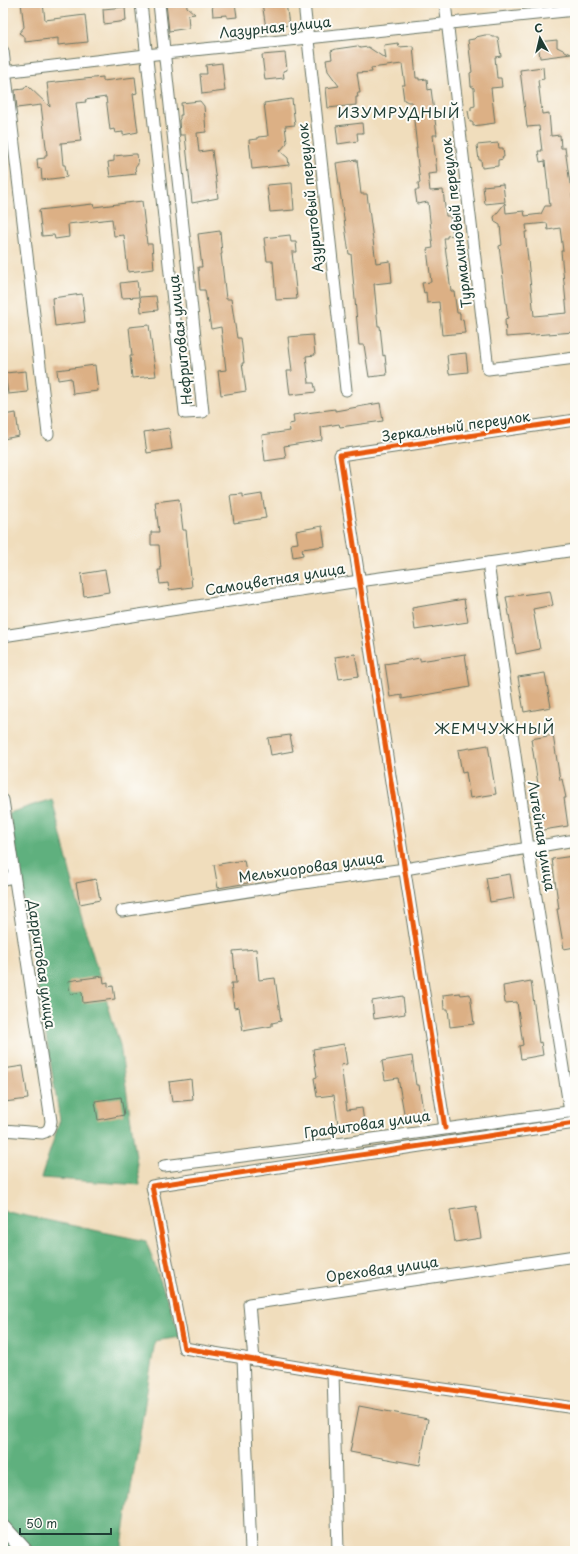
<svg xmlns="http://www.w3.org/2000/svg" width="578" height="1554" viewBox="0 0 578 1554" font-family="'Playpen Sans',sans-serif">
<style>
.forest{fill:#5eb07e;stroke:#3e7659}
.building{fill:#dcb085;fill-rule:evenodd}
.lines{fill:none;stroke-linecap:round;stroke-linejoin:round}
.street-casing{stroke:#687564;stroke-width:13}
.secondary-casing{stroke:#687564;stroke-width:17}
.street{stroke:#fff;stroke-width:11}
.secondary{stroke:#fff;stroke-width:15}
.cycleway-casing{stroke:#fdfcf7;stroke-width:8}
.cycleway{stroke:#e8590c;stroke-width:5}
.labels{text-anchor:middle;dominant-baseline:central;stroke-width:4;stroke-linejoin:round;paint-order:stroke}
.street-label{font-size:14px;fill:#1f3d34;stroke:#fdfcf7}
.neighbourhood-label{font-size:15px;letter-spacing:1px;fill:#1f3d34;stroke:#fdfcf7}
</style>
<rect width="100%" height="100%" fill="#fdfcf7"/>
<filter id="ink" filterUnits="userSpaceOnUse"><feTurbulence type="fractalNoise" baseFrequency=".025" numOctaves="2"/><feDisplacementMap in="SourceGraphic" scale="8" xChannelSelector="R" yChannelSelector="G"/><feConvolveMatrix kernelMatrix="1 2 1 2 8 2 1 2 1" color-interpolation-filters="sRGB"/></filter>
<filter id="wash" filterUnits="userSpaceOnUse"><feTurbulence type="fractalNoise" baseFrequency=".012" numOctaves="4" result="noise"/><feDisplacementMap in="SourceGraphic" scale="16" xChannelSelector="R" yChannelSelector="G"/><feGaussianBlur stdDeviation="0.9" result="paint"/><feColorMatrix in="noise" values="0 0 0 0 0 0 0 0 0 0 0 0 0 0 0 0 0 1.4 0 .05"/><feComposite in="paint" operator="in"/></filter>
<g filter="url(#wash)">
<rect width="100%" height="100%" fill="#f0ddbc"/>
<g class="forest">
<polygon points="52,799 80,912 120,1045 140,1185 41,1178 60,1120 9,813"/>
<polygon points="3,1211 146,1241 181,1337 155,1341 121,1551 3,1551"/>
</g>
<g id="blocks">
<g class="building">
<polygon points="21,3 43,3 45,20 85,15 88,42 58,45 58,38 25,42 25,37 19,33 24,27"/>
<polygon points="176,3 186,3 187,7 195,14 188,15 189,28 169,31 166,4"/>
<polygon points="212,3 235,3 237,17 227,18 227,15 213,16"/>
<polygon points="262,3 286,3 289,25 266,28"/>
<polygon points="125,7 126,21 104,24 103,9"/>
<polygon points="485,35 490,35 493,37 498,37 501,56 495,57 497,78 501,78 502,87 491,88 495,123 473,126 473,122 470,122 468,111 471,110 471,107 475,106 474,88 471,86 470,73 472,72 468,40 474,39 476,37"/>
<polygon points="557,40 557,47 571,54 540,58 538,42"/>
<polygon points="398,43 399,47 413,46 416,78 419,78 419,80 427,79 428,90 431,89 437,135 433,135 437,173 428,174 430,191 443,190 446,216 450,216 453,235 447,236 447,238 444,238 451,291 454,291 457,313 460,313 460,320 463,319 465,333 442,335 439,302 427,303 426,292 424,293 422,283 431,282 427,249 433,248 428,202 417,204 415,190 419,190 418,183 420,183 416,148 417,148 412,102 408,102 404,100 402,85 405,85 402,64 371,68 372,72 357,73 360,93 357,93 358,97 356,97 356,105 328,108 326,88 339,86 328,71 326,60 332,59 331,51 336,49 357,46 360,48 368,47 386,59 384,45"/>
<polygon points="285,53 287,70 283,71 284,78 265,80 262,55"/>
<polygon points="222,63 225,91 202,94 200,74 207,74 206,65"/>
<path d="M543,67L544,79L538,80L542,114L549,113L551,136L560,135L561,148H565L570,184L574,187L575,191L572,194L575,220V332L506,337L505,319L508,318L499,246L502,245L500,225L495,222L494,217L505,203L506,213L524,211L525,216L541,214L545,206H550L545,161L540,162L538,151H542L539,126L527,127L520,70ZM547,223L548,230L560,228L563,251H561L563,272L567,313L534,316L525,232H527L526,225Z"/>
<polygon points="103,77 103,81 135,77 137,93 133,94 138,132 123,135 123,132 115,133 114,129 110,130 106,97 85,100 86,102 76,103 81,141 61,143 63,165 65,165 67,177 42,180 41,168 38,169 37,159 45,158 45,155 47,155 41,105 17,108 15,90 24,89 27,85 50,107 47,83"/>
<polygon points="292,99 295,125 285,126 287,143 280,151 288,158 289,165 252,169 249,140 258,139 258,137 268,136 264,103"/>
<polygon points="200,101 204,106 206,132 197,133 199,152 212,150 218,198 192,203 185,135 180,135 179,120 180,119 180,115 182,115 181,103"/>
<polygon points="362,123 363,133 357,133 358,141 338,144 336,126"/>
<polygon points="498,143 499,148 503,148 504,157 502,157 503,159 498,160 498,166 482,168 481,160 479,160 477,145"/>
<polygon points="134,154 137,154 138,164 135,168 136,174 110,177 108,162 114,161 114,156"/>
<polygon points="357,160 361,194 367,194 376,263 390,261 392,282 374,284 378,326 380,326 383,356 385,355 387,375 369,377 364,345 359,345 351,254 349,254 336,163"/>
<polygon points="292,183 294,210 270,212 267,185"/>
<polygon points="503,184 505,202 485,204 483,186"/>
<polygon points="142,201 147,244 152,244 154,269 128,272 124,235 114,236 112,219 68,224 69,237 55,239 54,235 42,236 39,210 93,204 94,207"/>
<polygon points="220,231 222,254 221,254 226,299 231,299 237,338 241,338 244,363 242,363 246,391 221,395 218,371 226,370 221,327 211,329 205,290 200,290 198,267 202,267 198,234"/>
<polygon points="290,235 291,242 296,242 297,252 292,252 297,299 276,300 273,261 267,261 264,238"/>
<polygon points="137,281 139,297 122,298 120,283"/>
<polygon points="82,294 85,322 55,326 52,298"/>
<polygon points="156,296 158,310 141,312 140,297"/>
<polygon points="149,325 156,376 132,378 130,356 132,356 129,327"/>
<polygon points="313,335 315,355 306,356 309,383 314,383 316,392 290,395 287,371 292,371 288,337"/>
<polygon points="466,353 468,372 449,374 447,355"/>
<polygon points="95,365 98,391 73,394 71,378 58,380 57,370"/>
<polygon points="26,371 28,392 8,394 5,373"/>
<polygon points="380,403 383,421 340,427 339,424 321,427 322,440 284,446 286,458 265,461 262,435 290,431 289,424 294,423 293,415 335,409 335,411"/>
<polygon points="16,413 19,436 3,439 3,415"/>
<polygon points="169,428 172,449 147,453 144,432"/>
<polygon points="243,494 243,497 262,494 266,518 234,523 230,495"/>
<polygon points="179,499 183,530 186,530 192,587 169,590 168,583 160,584 158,570 161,570 159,545 151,545 151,532 159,532 155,502"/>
<polygon points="322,526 325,546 302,549 303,555 293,557 291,544 298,543 296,531"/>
<polygon points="105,570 109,592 84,596 81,574"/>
<polygon points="550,591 553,605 533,609 540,649 516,654 506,597"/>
<polygon points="464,599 468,622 415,630 412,608"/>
<polygon points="355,654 359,676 339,679 335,657"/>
<polygon points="465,654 470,687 402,699 402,695 390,697 385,664 420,658 420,661"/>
<polygon points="545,673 551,707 524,712 518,677"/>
<polygon points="290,735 293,751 271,755 268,738"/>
<polygon points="553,735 560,780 562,779 566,798 564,798 568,826 543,830 540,813 541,812 536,785 538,784 531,739"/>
<polygon points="488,745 496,794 470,798 466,772 462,773 458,750"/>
<polygon points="573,856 575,866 575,947 564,949 557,909 559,909 552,859"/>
<polygon points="244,860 248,883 218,888 214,865"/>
<polygon points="510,874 514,898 490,902 486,878"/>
<polygon points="96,879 100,900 80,904 76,883"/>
<polygon points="256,949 259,980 275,978 281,1021 272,1023 272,1026 243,1031 239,1007 234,1008 231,983 236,983 233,951"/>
<polygon points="103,976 104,983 108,982 108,987 113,986 115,999 83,1003 82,992 70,994 68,981"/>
<polygon points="531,981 539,1043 541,1042 543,1055 521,1059 519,1046 523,1045 517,1002 505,1003 503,986"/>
<polygon points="460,993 461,995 470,994 474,1024 450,1027 448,1009 444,1009 443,995"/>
<polygon points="403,996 405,1014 374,1019 372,1001"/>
<polygon points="344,1044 347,1064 341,1065 347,1110 362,1108 365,1129 339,1132 334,1095 317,1097 314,1078 317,1077 313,1049"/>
<polygon points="412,1056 416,1085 419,1085 424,1116 405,1119 398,1078 385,1080 382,1061"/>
<polygon points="23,1066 28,1099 4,1102 3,1069"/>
<polygon points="191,1079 193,1100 172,1102 169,1082"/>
<polygon points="121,1097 124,1115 98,1120 95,1101"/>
<polygon points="476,1206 481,1238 455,1242 450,1210"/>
<polygon points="359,1406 428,1419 420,1465 350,1452"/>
</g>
</g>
</g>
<g filter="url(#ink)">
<use href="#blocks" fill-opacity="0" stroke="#687564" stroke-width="1"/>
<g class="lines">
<defs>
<g id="street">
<polyline points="141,3 185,413 203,412 159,3"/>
<polyline points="304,3 346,390"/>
<polyline points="445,3 488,369 575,358"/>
<polyline points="3,51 48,434"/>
<polyline points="3,72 146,55 575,10"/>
<polyline points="488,563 528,847 570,1112"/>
<polyline points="3,636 359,581 488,563 575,550"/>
<path d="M3,800L51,1121C50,1128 49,1131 42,1133L3,1130"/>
<polyline points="3,879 14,877"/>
<polyline points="122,911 274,887 405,869 575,840"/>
<polyline points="575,1123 152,1186 184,1348 333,1373 575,1408"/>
<polyline points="445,1128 340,455 575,420"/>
<polyline points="164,1166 315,1147 575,1111"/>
<polyline points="243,1358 251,1551"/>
<polyline points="254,1360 249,1304 575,1256"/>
<polyline points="333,1373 338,1551"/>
</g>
<polyline id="secondary" points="3,1527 25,1551"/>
</defs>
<use href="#street" class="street-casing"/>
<use href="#secondary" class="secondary-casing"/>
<use href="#street" class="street"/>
<use href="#secondary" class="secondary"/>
<defs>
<g id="cycleway">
<polyline points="575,1123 152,1186 184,1348 333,1373 575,1408"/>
<polyline points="445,1128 340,455 575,420"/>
</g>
</defs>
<use href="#cycleway" class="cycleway-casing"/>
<use href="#cycleway" class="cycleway"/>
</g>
</g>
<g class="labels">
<g class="street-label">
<text transform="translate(275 27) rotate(-6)">Лазурная улица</text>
<text transform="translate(310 198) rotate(-96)">Азуритовый переулок</text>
<text transform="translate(456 223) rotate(-97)">Турмалиновый переулок</text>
<text transform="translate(180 340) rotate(-96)">Нефритовая улица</text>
<text transform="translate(456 426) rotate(-8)">Зеркальный переулок</text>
<text transform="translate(275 579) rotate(-9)">Самоцветная улица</text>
<text transform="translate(542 836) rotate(81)">Литейная улица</text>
<text transform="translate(311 867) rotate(-8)">Мельхиоровая улица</text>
<text transform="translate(42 964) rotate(82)">Дарритовая улица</text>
<text transform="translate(367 1124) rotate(-8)">Графитовая улица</text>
<text transform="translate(382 1269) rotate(-8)">Ореховая улица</text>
</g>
<g class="neighbourhood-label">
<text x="399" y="111">ИЗУМРУДНЫЙ</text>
<text x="495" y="727">ЖЕМЧУЖНЫЙ</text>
</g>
</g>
<rect width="578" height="1554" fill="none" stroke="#fdfcf7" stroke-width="16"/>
<g transform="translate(540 38) rotate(352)" stroke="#fdfcf7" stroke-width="3" paint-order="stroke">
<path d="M0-3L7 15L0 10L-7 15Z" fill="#1f3d34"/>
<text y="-6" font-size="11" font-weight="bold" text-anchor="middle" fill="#1f3d34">С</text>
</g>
<path d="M20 1528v6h91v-6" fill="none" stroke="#1f3d34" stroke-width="2"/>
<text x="26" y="1528" font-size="12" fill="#1f3d34" stroke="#fdfcf7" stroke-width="3" paint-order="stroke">50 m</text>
</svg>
